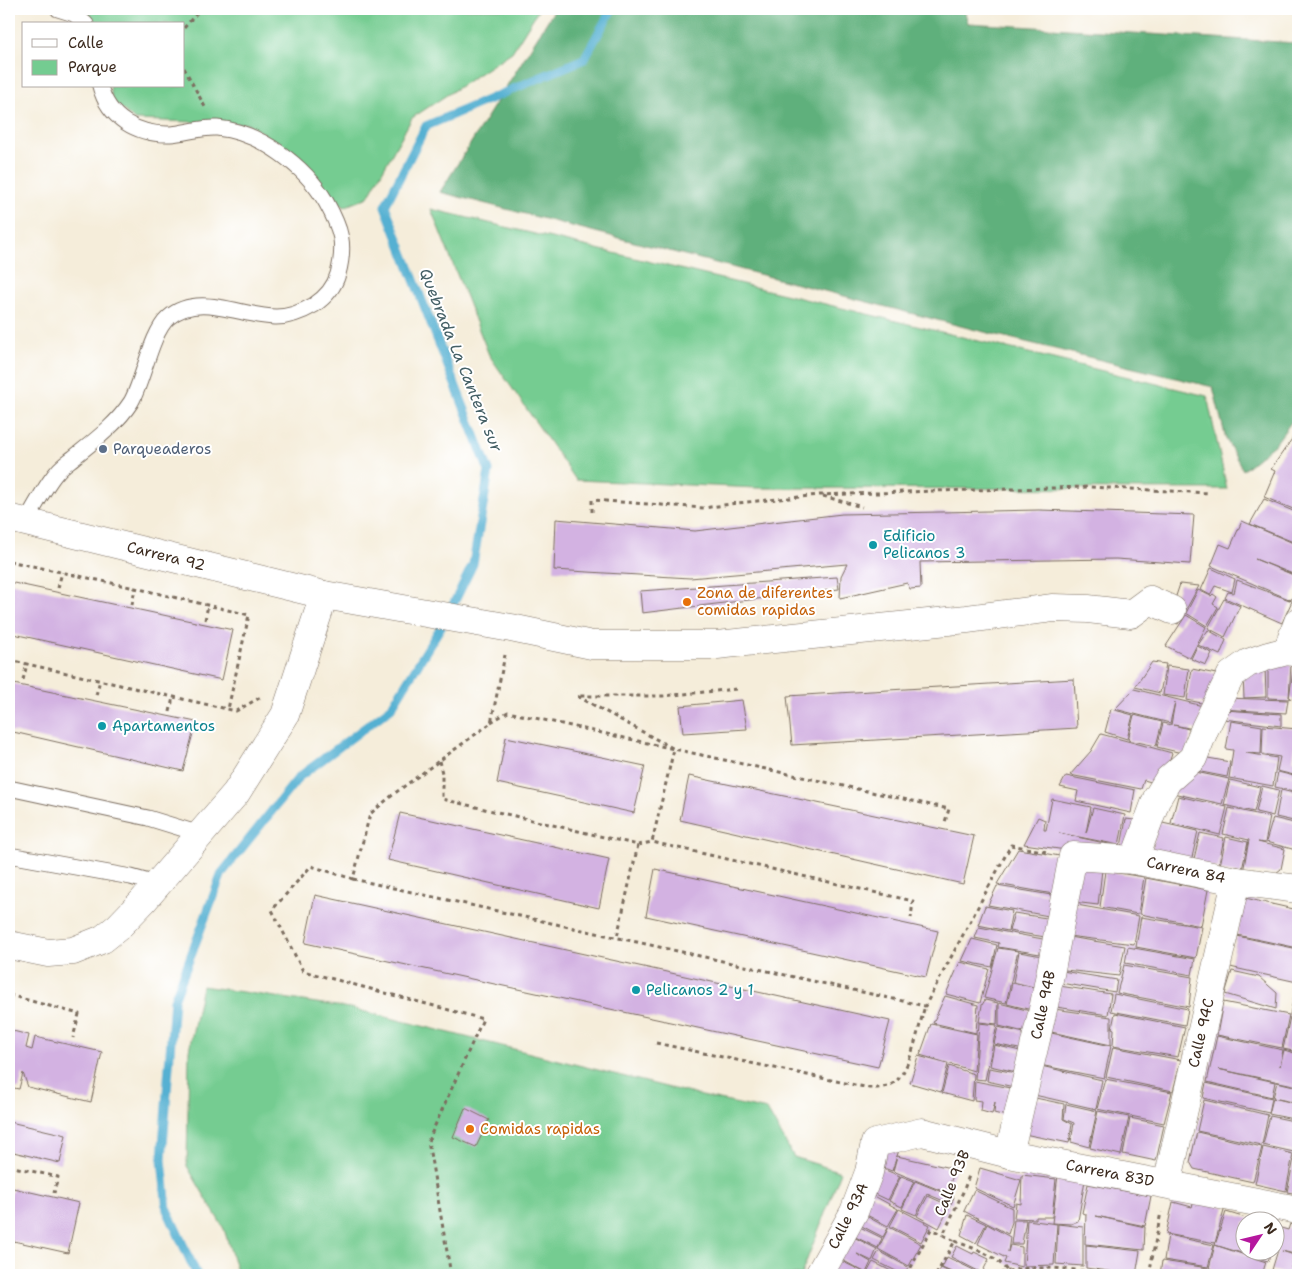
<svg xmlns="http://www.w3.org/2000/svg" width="1307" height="1284" viewBox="0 0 1307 1284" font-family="'Shantell Sans',sans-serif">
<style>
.green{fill:#74cc91;stroke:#587b58}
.forest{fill:#5fb07b;stroke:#4d6d4c}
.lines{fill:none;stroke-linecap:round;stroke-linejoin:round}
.stream{stroke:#54b0d2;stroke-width:9}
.building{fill:#d3b2e2}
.service-casing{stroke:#7c6e60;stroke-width:17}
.minor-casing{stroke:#7c6e60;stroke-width:29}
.path{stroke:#7c6e60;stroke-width:3;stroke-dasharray:4 4;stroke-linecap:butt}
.service{stroke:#fff;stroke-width:15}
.minor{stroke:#fff;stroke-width:28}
.service-dot{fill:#5c6f8a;stroke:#fff;stroke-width:2}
.culture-dot{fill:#0f9aa8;stroke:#fff;stroke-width:2}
.food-dot{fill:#e8710a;stroke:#fff;stroke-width:2}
.labels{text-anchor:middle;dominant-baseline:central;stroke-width:4;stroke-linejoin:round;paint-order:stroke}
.service-label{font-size:15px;fill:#4e5e75;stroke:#fff;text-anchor:start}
.culture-label{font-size:15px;fill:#0d838f;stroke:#fff;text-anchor:start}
.street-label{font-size:15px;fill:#3b2a1e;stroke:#fff}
.food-label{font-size:15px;fill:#c56008;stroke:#fff;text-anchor:start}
.water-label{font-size:16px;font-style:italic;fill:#456066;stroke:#fff}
</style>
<rect width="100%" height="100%" fill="#fff"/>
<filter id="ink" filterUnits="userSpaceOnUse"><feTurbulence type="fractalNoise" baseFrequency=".02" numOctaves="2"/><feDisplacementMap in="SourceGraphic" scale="10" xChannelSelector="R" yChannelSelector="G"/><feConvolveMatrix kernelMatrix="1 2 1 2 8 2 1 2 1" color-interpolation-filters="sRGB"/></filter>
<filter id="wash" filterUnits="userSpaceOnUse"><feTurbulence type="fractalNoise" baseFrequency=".0096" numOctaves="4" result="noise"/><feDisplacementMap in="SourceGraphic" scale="20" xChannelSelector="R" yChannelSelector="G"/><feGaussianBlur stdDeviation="1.12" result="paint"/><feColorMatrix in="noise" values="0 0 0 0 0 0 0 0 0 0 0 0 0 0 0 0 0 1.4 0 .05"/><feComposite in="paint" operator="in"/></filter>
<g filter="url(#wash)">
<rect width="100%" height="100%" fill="#f5edda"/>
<g class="green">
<polygon points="84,9 539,9 512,52 412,118 368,197 344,207 294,153 248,124 135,120 112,101 110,86 184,86 184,24 97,24"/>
<polygon points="431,209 1207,396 1227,489 757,488 576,480 489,355"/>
<polygon points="202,986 350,1008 710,1098 767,1110 794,1157 841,1172 801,1275 238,1275 224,1229 187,1166 189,1050"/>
</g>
<polygon class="forest" points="555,9 964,9 968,23 1296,43 1298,41 1298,413 1275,444 1243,470 1226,439 1213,387 976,330 440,192"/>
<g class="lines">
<polyline class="stream" points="197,1275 167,1210 162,1159 174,1000 222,873 299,777 391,708 447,617 473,564 489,471 385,206 426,126 584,59 612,9"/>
</g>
<g id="blocks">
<g class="building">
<polygon points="1294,436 1298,437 1298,511 1264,497 1275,471 1271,469"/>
<polygon points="1264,499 1298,513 1298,544 1250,524"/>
<polygon points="1039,510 1194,515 1190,564 1116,559 920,562 921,588 910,589 907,583 840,598 841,576 847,564 690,578 554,570 556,519 695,531 842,514"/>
<polygon points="1242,521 1298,545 1298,576 1255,559 1298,577 1298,584 1291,600 1211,566 1220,544 1230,548"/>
<polygon points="1211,568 1235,579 1232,592 1215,586 1210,595 1201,590"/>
<polygon points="837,577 839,589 642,613 640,591"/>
<polygon points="1237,580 1292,601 1282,623 1225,598 1228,592 1234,593"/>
<polygon points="9,582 233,630 222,680 9,633"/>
<polygon points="1180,584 1199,586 1178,624 1173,622 1173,605"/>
<polygon points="1198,590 1211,596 1213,594 1217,597 1213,604 1218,607 1207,626 1186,613"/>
<polygon points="1224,599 1240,606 1225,637 1208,628"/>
<polygon points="1186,615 1206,627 1190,658 1166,646"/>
<polygon points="1208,630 1226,640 1220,655 1198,645"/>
<polygon points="1197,646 1212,653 1206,665 1191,659"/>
<polygon points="1152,662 1166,664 1160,693 1135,687"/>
<polygon points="1291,664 1289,699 1268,698 1268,666"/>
<polygon points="1294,664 1298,665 1298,700 1289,698"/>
<polygon points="1167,666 1189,669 1185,698 1163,695"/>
<polygon points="1265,666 1266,697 1244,698 1243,675"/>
<polygon points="1192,669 1216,674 1211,705 1187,700"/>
<polygon points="1074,679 1077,728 792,745 787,696"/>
<polygon points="9,683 196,722 183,771 9,731"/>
<polygon points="1134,689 1203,706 1198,730 1174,725 1192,730 1186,754 1157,747 1163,723 1171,725 1175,702 1170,723 1115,709"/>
<polygon points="1223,698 1288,700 1286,713 1221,709"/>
<polygon points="742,700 747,729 683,733 680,706"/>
<polygon points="1111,709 1133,715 1127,739 1105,732"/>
<polygon points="1225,710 1281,714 1281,726 1223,719"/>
<polygon points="1134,715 1162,722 1156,746 1128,740"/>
<polygon points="1231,721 1262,726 1261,754 1246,753 1277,758 1273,786 1229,778 1233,750 1226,749"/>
<polygon points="1263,726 1298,729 1293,760 1298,761 1298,776 1277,771 1280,757 1262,754"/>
<polygon points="1101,734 1172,753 1161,785 1144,780 1141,789 1070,775 1091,751"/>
<polygon points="506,737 645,766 634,813 497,783"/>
<polygon points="1197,756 1230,762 1227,777 1186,769"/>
<polygon points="1186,770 1229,779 1222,804 1168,792"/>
<polygon points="1278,772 1298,777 1298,792 1275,787"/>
<polygon points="689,776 974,836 963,884 680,820"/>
<polygon points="1066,776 1135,790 1131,813 1076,801 1078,791 1060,787"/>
<polygon points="1230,780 1260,787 1254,812 1224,805"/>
<polygon points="1262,786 1279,790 1273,816 1256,812"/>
<polygon points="1281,790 1298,794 1298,822 1276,817"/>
<polygon points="1178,796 1227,807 1220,835 1171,823"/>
<polygon points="1052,799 1091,807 1086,833 1093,808 1125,815 1119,845 1059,833 1118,846 1094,854 1024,844 1038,817 1045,820 1044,830 1046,830"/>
<polygon points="1229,808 1270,817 1265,843 1258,842 1285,849 1281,869 1276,873 1243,872 1249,840 1223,834"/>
<polygon points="400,813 609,859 599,908 388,860"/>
<polygon points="1273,818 1298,824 1298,841 1296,850 1266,842"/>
<polygon points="1126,819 1142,821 1135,846 1121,847"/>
<polygon points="1158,822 1198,831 1191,862 1151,852"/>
<polygon points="1200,833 1224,838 1218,868 1193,863"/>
<polygon points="1226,837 1248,842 1241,874 1219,870"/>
<polygon points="1018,849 1066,857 1059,895 997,884"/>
<polygon points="1078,867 1102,870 1098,905 1073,902"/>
<polygon points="655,869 938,931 926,977 646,916"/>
<polygon points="1105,871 1144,877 1138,914 1100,907"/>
<polygon points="1146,878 1208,890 1201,926 1140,914"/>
<polygon points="997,886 1057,896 1054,917 988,905"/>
<polygon points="315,895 890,1021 878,1067 305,943"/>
<polygon points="1245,898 1298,910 1298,948 1237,935"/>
<polygon points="1071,904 1139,916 1134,944 1068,936"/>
<polygon points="985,906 1012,911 1008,931 978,925"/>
<polygon points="1014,913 1053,919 1051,938 1009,931"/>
<polygon points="1141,917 1202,927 1196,958 1136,947"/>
<polygon points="979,927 1048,940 1046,955 998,947 999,943 975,938"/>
<polygon points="1062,936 1125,946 1119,976 1056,969"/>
<polygon points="1237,936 1298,949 1298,1017 1290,1015 1297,982 1230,967"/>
<polygon points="972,939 997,945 992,967 962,961"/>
<polygon points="1128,947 1195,959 1192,975 1125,963"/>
<polygon points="998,948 1018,951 1006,1003 984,998"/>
<polygon points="1019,952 1048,957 1036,1011 1007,1004 1012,983 1038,988 1013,982"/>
<polygon points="960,962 989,969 980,1003 946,994"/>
<polygon points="1124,965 1192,977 1189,1007 1117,993"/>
<polygon points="1056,970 1117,980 1115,992 1054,982"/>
<polygon points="1232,971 1259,977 1277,993 1276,1009 1225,994"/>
<polygon points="1053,985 1111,994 1108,1015 1050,1006"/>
<polygon points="1114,994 1188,1009 1185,1025 1111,1011"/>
<polygon points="945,996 978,1005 976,1033 933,1023"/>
<polygon points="985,1000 998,1003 997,1024 979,1022 982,1005"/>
<polygon points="1223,1002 1289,1015 1282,1048 1217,1035"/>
<polygon points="999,1003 1038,1013 1033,1034 999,1026"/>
<polygon points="1047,1008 1111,1017 1111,1045 1042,1030"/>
<polygon points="1115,1013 1185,1027 1178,1057 1113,1046 1114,1029 1112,1028"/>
<polygon points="1290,1017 1298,1019 1298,1052 1283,1049"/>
<polygon points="979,1023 997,1025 985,1080 975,1079"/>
<polygon points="931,1024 977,1034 974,1071 920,1055"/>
<polygon points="998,1027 1033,1035 1029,1051 994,1044"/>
<polygon points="9,1030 29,1035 26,1048 32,1050 35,1037 102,1052 91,1102 28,1087 23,1073 19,1089 9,1087"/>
<polygon points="1042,1031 1111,1046 1104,1078 1035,1064"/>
<polygon points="1217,1036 1283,1050 1280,1066 1284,1050 1298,1054 1298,1086 1218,1069 1275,1082 1272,1097 1207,1082"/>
<polygon points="994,1045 1029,1053 1025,1074 990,1066"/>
<polygon points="1113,1047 1181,1060 1173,1091 1106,1077"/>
<polygon points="918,1056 948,1064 941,1092 910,1083"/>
<polygon points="949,1066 974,1074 972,1101 942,1093"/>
<polygon points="1041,1066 1102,1080 1096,1109 1030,1094"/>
<polygon points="989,1068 1027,1075 1023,1089 987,1081"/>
<polygon points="1105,1079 1172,1092 1164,1123 1097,1109"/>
<polygon points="975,1081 1021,1090 1014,1118 994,1113 995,1102 992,1114 981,1111 982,1101 974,1100"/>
<polygon points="1277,1082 1298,1087 1298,1103 1273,1098"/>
<polygon points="1206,1083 1272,1098 1269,1113 1203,1098"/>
<polygon points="1026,1096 1064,1104 1063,1119 1072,1124 1069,1143 1019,1133"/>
<polygon points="1273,1098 1298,1104 1298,1120 1269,1114"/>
<polygon points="1204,1100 1268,1115 1262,1145 1197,1131"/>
<polygon points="1066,1104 1097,1111 1089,1147 1071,1142 1074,1123 1064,1119"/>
<polygon points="465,1108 489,1120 476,1147 453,1137"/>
<polygon points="1098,1111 1129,1117 1121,1155 1090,1148"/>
<polygon points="1270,1116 1298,1122 1298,1153 1263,1145"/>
<polygon points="1130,1118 1164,1125 1156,1161 1123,1154"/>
<polygon points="10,1122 66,1135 60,1163 9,1151"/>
<polygon points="1197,1132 1262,1147 1253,1182 1194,1169 1190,1162"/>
<polygon points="880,1144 899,1150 892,1171 873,1164"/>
<polygon points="1263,1147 1293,1154 1286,1191 1255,1184"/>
<polygon points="1295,1154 1298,1155 1298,1194 1287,1192"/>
<polygon points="897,1156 955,1169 947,1193 893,1171"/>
<polygon points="878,1167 900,1176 888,1200 867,1190"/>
<polygon points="980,1168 1021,1180 1013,1206 974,1188"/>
<polygon points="1022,1175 1056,1179 1052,1217 1036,1217 1036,1219 1014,1218 1016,1203 1021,1204"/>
<polygon points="1058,1175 1085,1180 1078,1221 1071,1224 1052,1223"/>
<polygon points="901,1176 914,1181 902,1207 889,1201"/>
<polygon points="915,1181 954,1197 951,1204 927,1194 916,1215 902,1209"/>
<polygon points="1088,1184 1151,1196 1145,1226 1096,1216 1145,1227 1144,1250 1085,1244 1086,1214 1082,1213"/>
<polygon points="13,1188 79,1203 68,1253 9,1240 9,1201"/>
<polygon points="974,1190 1012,1208 1012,1222 1008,1234 964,1211"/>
<polygon points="867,1192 898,1209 888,1226 857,1210"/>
<polygon points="928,1196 950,1206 939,1228 917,1216"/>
<polygon points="1195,1199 1225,1207 1215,1243 1166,1234 1173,1202 1192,1207"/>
<polygon points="899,1209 930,1225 921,1242 890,1226"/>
<polygon points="857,1211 888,1228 883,1237 852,1221"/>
<polygon points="1226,1212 1256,1221 1244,1222 1244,1252 1271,1252 1268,1261 1215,1245"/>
<polygon points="967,1215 986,1224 976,1243 961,1235"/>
<polygon points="1014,1220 1026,1220 1022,1244 1011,1244"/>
<polygon points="1027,1220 1057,1224 1054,1265 1024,1266"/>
<polygon points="852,1223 882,1238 878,1248 847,1233"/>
<polygon points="987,1224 1010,1237 1008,1252 1010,1245 1022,1247 1022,1267 1004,1263 1006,1258 978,1244"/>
<polygon points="1058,1224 1083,1227 1083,1266 1056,1264"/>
<polygon points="1290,1224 1298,1227 1298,1239 1294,1254 1282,1251 1294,1255 1291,1268 1297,1270 1296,1275 1290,1275 1272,1270 1278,1250 1276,1250 1281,1228 1288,1230"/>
<polygon points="889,1227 921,1244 909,1266 878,1249"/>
<polygon points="844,1232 877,1249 872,1261 857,1254 871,1262 865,1275 841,1275 831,1270 839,1275 825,1275 835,1258 864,1272 835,1256"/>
<polygon points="1168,1235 1214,1245 1208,1267 1164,1260"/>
<polygon points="1086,1245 1140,1251 1136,1275 1086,1268"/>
<polygon points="1215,1245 1266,1262 1262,1275 1230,1275 1209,1268"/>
<polygon points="1298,1245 1298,1269 1292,1267"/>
<polygon points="957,1246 973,1254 974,1252 989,1259 982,1273 951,1257"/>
<polygon points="879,1251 908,1267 904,1275 874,1260"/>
<polygon points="947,1257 984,1275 958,1275 942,1268"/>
<polygon points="1162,1261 1208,1268 1206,1275 1160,1275"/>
<polygon points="873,1262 899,1275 872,1275 867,1273"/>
<polygon points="941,1268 955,1275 937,1275"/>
<polygon points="1030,1270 1032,1275 1005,1275 1005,1274"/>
<polygon points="1090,1272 1091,1275 1062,1275 1062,1273"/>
</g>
</g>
</g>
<g filter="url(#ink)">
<use href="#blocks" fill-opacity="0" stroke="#7c6e60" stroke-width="1"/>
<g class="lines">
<defs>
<g id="service">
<polyline points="58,9 74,14 86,24"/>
<path d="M26,521C35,507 47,482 58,471C62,466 68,462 73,458C94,441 116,425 131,402C143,382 151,333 168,318C198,291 242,317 276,317C290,317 302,312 314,305C326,297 334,288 338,274C346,244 341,229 326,202C305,166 260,132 217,128C202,127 185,133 170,134C137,135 108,118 100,86"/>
<polyline points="9,788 148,818 200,834"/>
<polyline points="9,855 131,877 156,884"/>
</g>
<g id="minor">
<polyline points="9,518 324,595 511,628 592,645 717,645 967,619 1053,608 1088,609 1131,614 1150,600 1172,610"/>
<polyline points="1287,651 1298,622"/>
<polyline points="1134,860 1157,798 1168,780 1193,758 1205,728 1231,675 1248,663 1268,656 1287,651 1298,653"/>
<polyline points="9,945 48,953 73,951 103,939 118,927 143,901 236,793 285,715 324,595"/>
<polyline points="1009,1154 1044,1005 1073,856 1134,860 1236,881 1298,889"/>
<polyline points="1167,1184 1236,881"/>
<polyline points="819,1275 854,1212 869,1172 875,1143 922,1132 1009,1154 1298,1210"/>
</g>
</defs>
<use href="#service" class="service-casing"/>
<use href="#minor" class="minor-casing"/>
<g class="path">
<polyline points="184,28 200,9"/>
<polyline points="184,68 205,107"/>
<polyline points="823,496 862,507"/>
<polyline points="592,512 592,500 704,508 737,503 820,495 934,491 1089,487 1210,493"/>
<polyline points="9,561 135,588 249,615 228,709"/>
<polyline points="58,588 62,572"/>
<polyline points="132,605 135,588"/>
<polyline points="205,620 208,605"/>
<polyline points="9,660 236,711 261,697"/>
<polyline points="23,680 27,664"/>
<polyline points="736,689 663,696 577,696 674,749 949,809 945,822"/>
<polyline points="96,695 100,680"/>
<polyline points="170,712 173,697"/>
<polyline points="491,722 508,712 674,749 652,842 913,901 911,918"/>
<polyline points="439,761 442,773 442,799 638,845 617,937"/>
<polyline points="638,845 652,842"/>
<polyline points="353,879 925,1006 1011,845 1047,852"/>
<polyline points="9,995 79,1014 73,1038"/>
<path d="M656,1043L869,1088C877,1088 884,1088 892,1084C910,1075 919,1025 925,1006"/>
<polyline points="9,1166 58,1177 54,1193"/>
<path d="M955,1241C972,1248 997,1255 1007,1271"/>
<polyline points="451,1275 428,1141 483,1019 303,971 272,910 311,866 353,879 370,814 395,793 491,723 505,655"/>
<polyline points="907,1275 931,1229 943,1235"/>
<polyline points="936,1275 955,1241 943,1235 963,1192 970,1173"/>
<path d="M1002,1275V1273C1029,1263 1083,1270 1111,1275"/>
<polyline points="1149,1275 1161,1212"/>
</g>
<use href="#service" class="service"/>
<use href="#minor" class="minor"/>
</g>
</g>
<circle class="service-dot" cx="103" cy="449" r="5"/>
<g class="culture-dot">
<circle cx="873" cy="545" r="5"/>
<circle cx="102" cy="726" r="5"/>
<circle cx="636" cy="990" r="5"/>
</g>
<g class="food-dot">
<circle cx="687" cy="602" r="5"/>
<circle cx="470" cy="1129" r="5"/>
</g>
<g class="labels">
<g class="service-label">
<text x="113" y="449">Parqueaderos</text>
</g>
<g class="culture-label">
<text x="883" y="536">Edificio<tspan x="883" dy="17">Pelicanos 3</tspan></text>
<text x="112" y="726">Apartamentos</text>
<text x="646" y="990">Pelicanos 2 y 1</text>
</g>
<g class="street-label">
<text transform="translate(166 556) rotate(14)">Carrera 92</text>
<text transform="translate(1186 870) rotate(12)">Carrera 84</text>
<text transform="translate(1043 1005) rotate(-78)">Calle 94B</text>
<text transform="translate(1201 1033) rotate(-77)">Calle 94C</text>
<text transform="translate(1110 1173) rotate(11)">Carrera 83D</text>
<text transform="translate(952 1183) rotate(-68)">Calle 93B</text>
<text transform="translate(848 1216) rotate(-64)">Calle 93A</text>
</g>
<g class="food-label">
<text x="697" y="593">Zona de diferentes<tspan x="697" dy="17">comidas rapidas</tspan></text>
<text x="480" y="1129">Comidas rapidas</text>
</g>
<g class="water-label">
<text transform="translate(461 360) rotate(68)">Quebrada La Cantera sur</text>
</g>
</g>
<rect width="1307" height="1284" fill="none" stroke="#fff" stroke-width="30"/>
<rect x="22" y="22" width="162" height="65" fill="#ffffff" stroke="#b1aaa5"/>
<rect x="32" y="39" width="25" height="8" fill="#ffffff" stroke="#b1aaa5"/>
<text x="68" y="48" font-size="15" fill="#3b2a1e">Calle</text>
<rect x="32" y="60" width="25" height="15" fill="#74cc91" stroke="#b1aaa5"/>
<text x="68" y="72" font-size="15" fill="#3b2a1e">Parque</text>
<g transform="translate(1260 1236) rotate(55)"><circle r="24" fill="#ffffff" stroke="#b1aaa5"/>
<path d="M0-4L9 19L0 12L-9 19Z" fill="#b5179e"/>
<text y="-8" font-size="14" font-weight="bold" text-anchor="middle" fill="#3b2a1e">N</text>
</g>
</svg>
